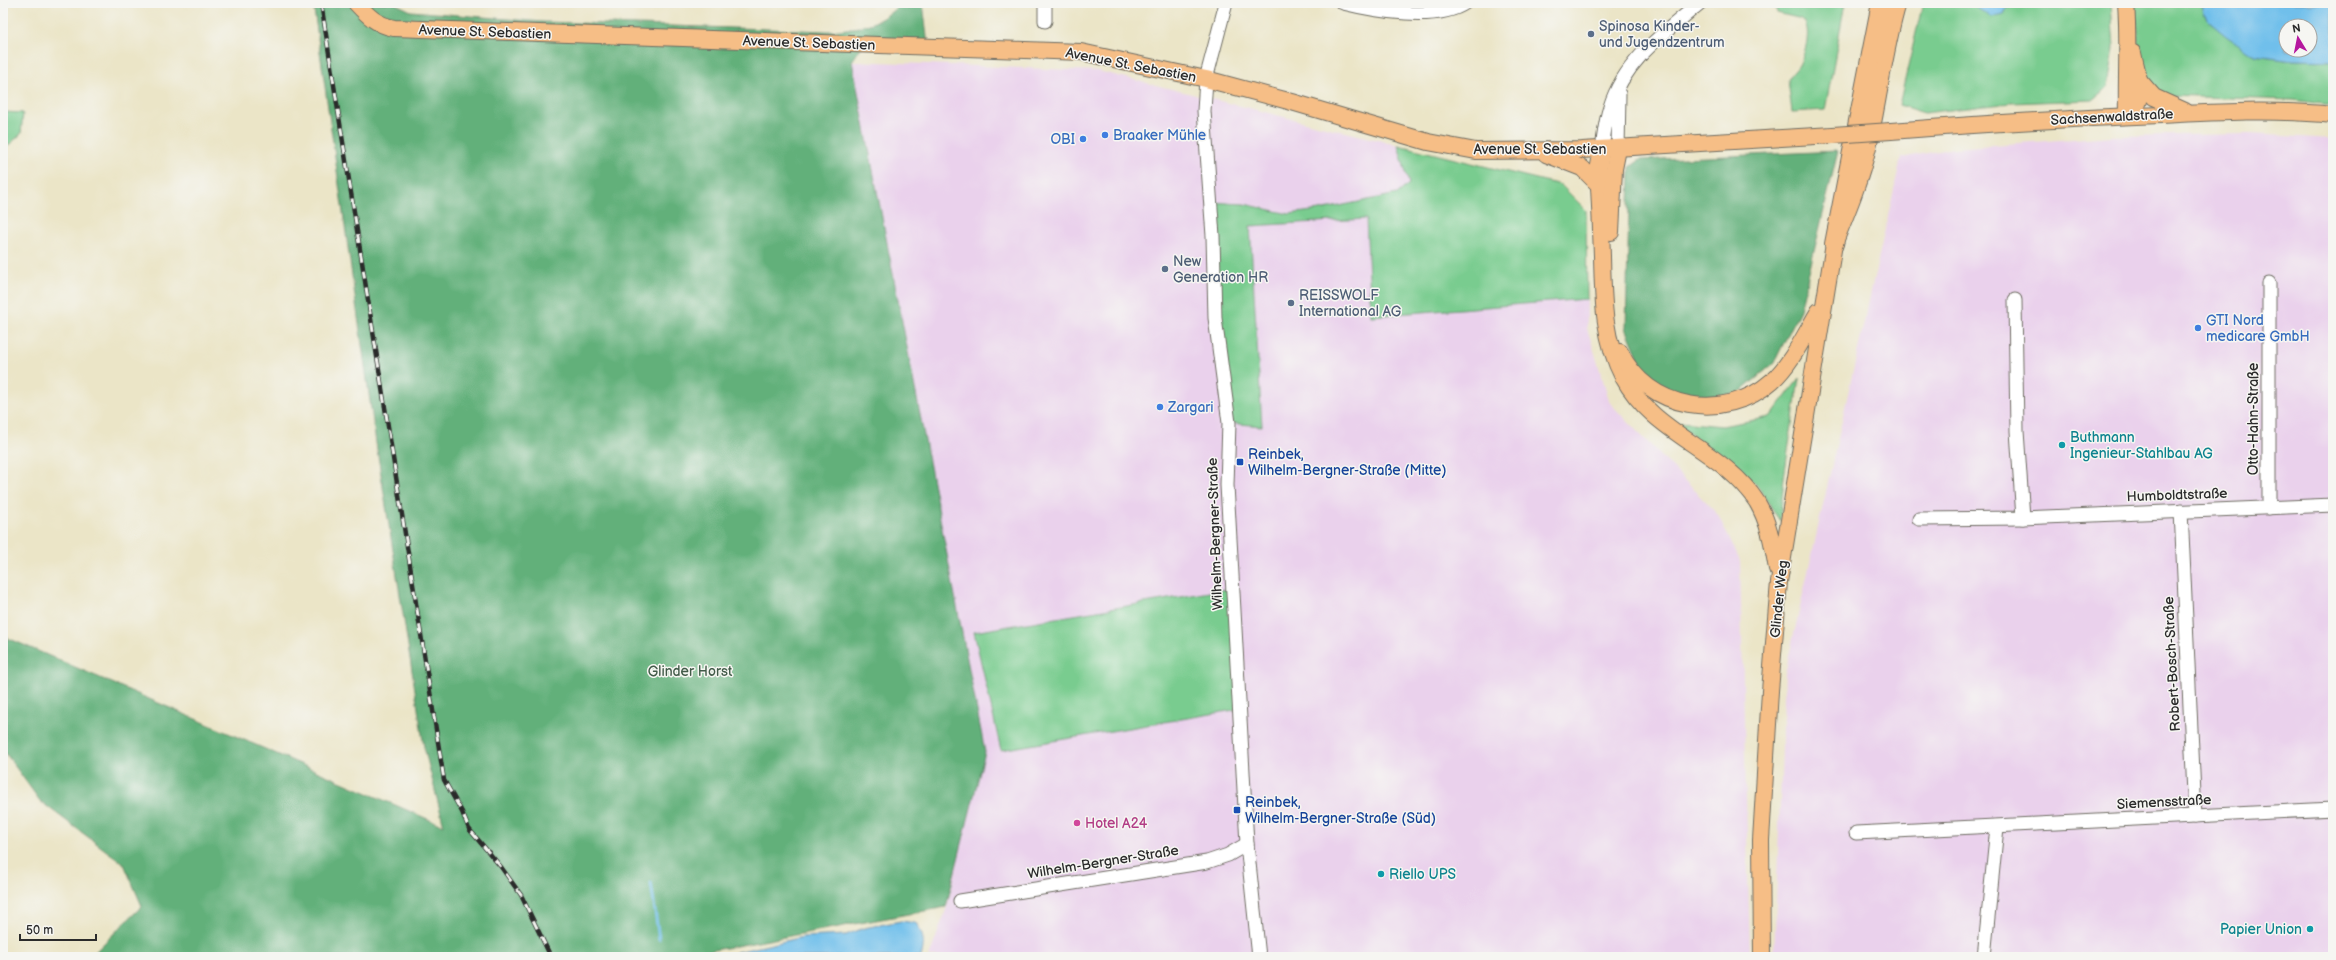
<svg xmlns="http://www.w3.org/2000/svg" width="2336" height="960" viewBox="0 0 2336 960" font-family="'Balsamiq Sans',sans-serif">
<style>
.built{fill:#ead1ec}
.green{fill:#79cc8f;stroke:#527c5d}
.forest{fill:#62b07a;stroke:#466e52}
.water{fill:#70bfeb;stroke:#4e758b;fill-rule:evenodd}
.lines{fill:none;stroke-linecap:round;stroke-linejoin:round}
.stream{stroke:#70bfeb;stroke-width:3}
.minor-casing{stroke:#6e6c62;stroke-width:15}
.major-casing{stroke:#6e6c62;stroke-width:18}
.highway-casing{stroke:#6e6c62;stroke-width:20}
.minor{stroke:#fff;stroke-width:13}
.major{stroke:#f6be86;stroke-width:16}
.highway{stroke:#f6be86;stroke-width:18}
.rail-casing{stroke:#2b2b2b;stroke-width:4.5}
.rail{stroke:#f6f6f2;stroke-width:3;stroke-dasharray:9;stroke-linecap:butt}
.major-bridge-casing{stroke:#6e6c62;stroke-width:18;stroke-linecap:butt}
.major-bridge{stroke:#f6be86;stroke-width:16}
.service-dot{fill:#5c6f8a;stroke:#f6f6f2;stroke-width:1.5}
.shop-dot{fill:#3f7fe0;stroke:#f6f6f2;stroke-width:1.5}
.culture-dot{fill:#0f9aa8;stroke:#f6f6f2;stroke-width:1.5}
.transit-dot{fill:#1a4fb4;stroke:#f6f6f2;stroke-width:1.5}
.hotel-dot{fill:#d1479c;stroke:#f6f6f2;stroke-width:1.5}
.labels{text-anchor:middle;dominant-baseline:central;stroke-width:3;stroke-linejoin:round;paint-order:stroke}
.service-label{font-size:14px;fill:#4e5e75;stroke:#f6f6f2;text-anchor:start}
.street-label{font-size:14px;fill:#2b2b2b;stroke:#f6f6f2}
.shop-label{font-size:14px;fill:#366cbe;stroke:#f6f6f2;text-anchor:start}
.culture-label{font-size:14px;fill:#0d838f;stroke:#f6f6f2;text-anchor:start}
.transit-label{font-size:14px;fill:#164399;stroke:#f6f6f2;text-anchor:start}
.park-label{font-size:14px;fill:#425b49;stroke:#f6f6f2}
.hotel-label{font-size:14px;fill:#b23c85;stroke:#f6f6f2;text-anchor:start}
</style>
<rect width="100%" height="100%" fill="#f6f6f2"/>
<filter id="ink" filterUnits="userSpaceOnUse"><feTurbulence type="fractalNoise" baseFrequency=".025" numOctaves="2"/><feDisplacementMap in="SourceGraphic" scale="8" xChannelSelector="R" yChannelSelector="G"/><feConvolveMatrix kernelMatrix="1 2 1 2 8 2 1 2 1" color-interpolation-filters="sRGB"/></filter>
<filter id="wash" filterUnits="userSpaceOnUse"><feTurbulence type="fractalNoise" baseFrequency=".012" numOctaves="4" result="noise"/><feDisplacementMap in="SourceGraphic" scale="16" xChannelSelector="R" yChannelSelector="G"/><feGaussianBlur stdDeviation="0.9" result="paint"/><feColorMatrix in="noise" values="0 0 0 0 0 0 0 0 0 0 0 0 0 0 0 0 0 1.4 0 .05"/><feComposite in="paint" operator="in"/></filter>
<g filter="url(#wash)">
<rect width="100%" height="100%" fill="#ebe5c7"/>
<g class="built">
<polygon points="852,61 1098,71 1561,185 1586,210 1587,328 1610,403 1718,515 1740,561 1750,957 929,957 947,907 984,752"/>
<polygon points="2250,134 2333,139 2333,957 1774,957 1785,674 1901,158 1954,148 2112,136"/>
</g>
<g class="green">
<path d="M1775,3H1845L1825,110L1792,112L1788,80C1790,75 1796,70 1799,65C1805,54 1813,28 1802,19L1777,13Z"/>
<polygon points="1923,3 1974,3 1977,8 2004,14 2009,3 2111,3 2114,48 2108,87 2092,100 2011,103 1924,113 1899,105"/>
<polygon points="2135,3 2201,3 2207,20 2255,55 2293,60 2333,61 2333,105 2293,100 2168,96 2148,85 2141,68"/>
<polygon points="3,112 23,113 21,134 3,150"/>
<polygon points="1398,145 1561,185 1586,210 1587,299 1371,316 1366,219 1250,226 1262,426 1229,423 1211,202 1244,204 1289,214 1320,210 1397,194 1409,184"/>
<polygon points="1799,379 1784,477 1780,521 1757,485 1681,426 1680,422 1722,426 1770,417"/>
<polygon points="1233,588 1240,709 1001,750 974,632"/>
</g>
<g class="forest">
<path d="M313,3H394L411,11L543,22L829,31C859,28 879,26 901,3H923L928,46H862L852,61L985,752L946,907L693,954L694,957H90L142,906L124,864L40,801L4,751L3,636L444,826L424,747L376,443Z"/>
<polygon points="1838,151 1800,310 1774,363 1739,393 1700,397 1665,392 1642,366 1626,328 1630,167 1640,160"/>
</g>
<g class="water">
<polygon points="1974,3 2009,3 2004,14 1991,17 1977,8"/>
<path d="M2201,3H2333V61L2293,60L2255,55L2226,36L2207,20ZM2286,26H2310V50H2286Z"/>
<path d="M901,921L916,923C924,935 925,943 921,957H731L736,952L768,945L803,937L846,935L864,928Z"/>
</g>
<g class="lines">
<polyline class="stream" points="651,883 659,939"/>
</g>
</g>
<g filter="url(#ink)">
<g class="lines">
<defs>
<g id="minor">
<polyline points="1045,3 1045,21"/>
<polyline points="1226,3 1206,79 1204,111 1213,236 1215,318 1229,423 1227,485 1247,844 1259,957"/>
<path d="M1343,3C1375,11 1437,22 1465,3"/>
<path d="M1602,149C1604,136 1605,121 1610,107C1624,61 1664,33 1700,3"/>
<polyline points="1618,149 1619,94"/>
<polyline points="2015,300 2017,431 2023,518"/>
<polyline points="2269,508 2269,283"/>
<polyline points="2181,511 2195,816"/>
<polyline points="1919,519 2023,518 2333,505"/>
<polyline points="1856,833 2333,809"/>
<polyline points="960,901 1207,862 1228,855 1247,844"/>
<polyline points="1984,957 1997,827"/>
</g>
<g id="major">
<path d="M356,3C368,16 377,25 394,28L1081,52L1206,79L1292,102L1428,142L1476,151L1582,150L1833,135"/>
<path d="M2126,3C2129,41 2126,78 2127,116"/>
<polyline points="2139,80 2154,97 2185,111"/>
<path d="M2127,116C2150,101 2137,75 2133,53"/>
<path d="M1891,131C1981,124 2071,118 2161,115C2218,112 2276,109 2333,115"/>
<path d="M1602,149L1598,171C1600,200 1601,228 1602,256C1603,298 1603,339 1623,377C1654,435 1723,449 1757,502C1769,522 1773,546 1777,569"/>
<polyline points="1546,154 1582,168 1599,185"/>
<polyline points="1611,232 1614,169 1618,149"/>
<path d="M1620,352C1647,410 1725,423 1772,381C1792,363 1805,334 1819,311"/>
<path d="M1762,957L1761,840L1770,691L1779,582L1834,244C1847,212 1860,181 1868,147C1879,99 1884,50 1898,3"/>
</g>
<polyline id="highway" points="1834,244 1881,3"/>
</defs>
<use href="#minor" class="minor-casing"/>
<use href="#major" class="major-casing"/>
<use href="#highway" class="highway-casing"/>
<use href="#minor" class="minor"/>
<use href="#major" class="major"/>
<use href="#highway" class="highway"/>
<defs>
<polyline id="rail" points="321,3 444,780 462,812 469,829 501,867 521,895 551,957"/>
</defs>
<use href="#rail" class="rail-casing"/>
<use href="#rail" class="rail"/>
<defs>
<polyline id="major-bridge" points="1833,135 1891,131"/>
</defs>
<use href="#major-bridge" class="major-bridge-casing"/>
<use href="#major-bridge" class="major-bridge"/>
</g>
</g>
<g class="service-dot">
<circle cx="1591" cy="34" r="4"/>
<circle cx="1165" cy="269" r="4"/>
<circle cx="1291" cy="303" r="4"/>
</g>
<g class="shop-dot">
<circle cx="1105" cy="135" r="4"/>
<circle cx="1083" cy="139" r="4"/>
<circle cx="2198" cy="328" r="4"/>
<circle cx="1160" cy="407" r="4"/>
</g>
<g class="culture-dot">
<circle cx="2062" cy="445" r="4"/>
<circle cx="1381" cy="874" r="4"/>
<circle cx="2310" cy="929" r="4"/>
</g>
<g class="transit-dot">
<rect x="1236" y="458" width="8" height="8" rx="2"/>
<rect x="1233" y="806" width="8" height="8" rx="2"/>
</g>
<circle class="hotel-dot" cx="1077" cy="823" r="4"/>
<g class="labels">
<g class="service-label">
<text x="1599" y="26">Spinosa Kinder-<tspan x="1599" dy="16">und Jugendzentrum</tspan></text>
<text x="1173" y="261">New<tspan x="1173" dy="16">Generation HR</tspan></text>
<text x="1299" y="295">REISSWOLF<tspan x="1299" dy="16">International AG</tspan></text>
</g>
<g class="street-label">
<text transform="translate(485 32) rotate(2)">Avenue St. Sebastien</text>
<text transform="translate(809 43) rotate(2)">Avenue St. Sebastien</text>
<text transform="translate(1131 65) rotate(11)">Avenue St. Sebastien</text>
<text transform="translate(2112 117) rotate(-3)">Sachsenwaldstraße</text>
<text x="1540" y="149">Avenue St. Sebastien</text>
<text transform="translate(2253 419) rotate(-90)">Otto-Hahn-Straße</text>
<text transform="translate(2177 495) rotate(-2)">Humboldtstraße</text>
<text transform="translate(1215 534) rotate(-92)">Wilhelm-Bergner-Straße</text>
<text transform="translate(1779 599) rotate(-84)">Glinder Weg</text>
<text transform="translate(2172 664) rotate(-93)">Robert-Bosch-Straße</text>
<text transform="translate(2164 802) rotate(-3)">Siemensstraße</text>
<text transform="translate(1103 862) rotate(-9)">Wilhelm-Bergner-Straße</text>
</g>
<g class="shop-label">
<text x="1113" y="135">Braaker Mühle</text>
<text x="1075" y="139" text-anchor="end">OBI</text>
<text x="2206" y="320">GTI Nord<tspan x="2206" dy="16">medicare GmbH</tspan></text>
<text x="1168" y="407">Zargari</text>
</g>
<g class="culture-label">
<text x="2070" y="437">Buthmann<tspan x="2070" dy="16">Ingenieur-Stahlbau AG</tspan></text>
<text x="1389" y="874">Riello UPS</text>
<text x="2302" y="929" text-anchor="end">Papier Union</text>
</g>
<g class="transit-label">
<text x="1248" y="454">Reinbek,<tspan x="1248" dy="16">Wilhelm-Bergner-Straße (Mitte)</tspan></text>
<text x="1245" y="802">Reinbek,<tspan x="1245" dy="16">Wilhelm-Bergner-Straße (Süd)</tspan></text>
</g>
<g class="park-label">
<text x="690" y="671">Glinder Horst</text>
</g>
<g class="hotel-label">
<text x="1085" y="823">Hotel A24</text>
</g>
</g>
<rect width="2336" height="960" fill="none" stroke="#f6f6f2" stroke-width="16"/>
<g transform="translate(2298 38) rotate(350)"><circle r="19" fill="#f6f6f2" stroke="#a5a5a2"/>
<path d="M0-3L7 15L0 10L-7 15Z" fill="#b5179e"/>
<text y="-6" font-size="11" font-weight="bold" text-anchor="middle" fill="#2b2b2b">N</text>
</g>
<path d="M20 934v6h76v-6" fill="none" stroke="#2b2b2b" stroke-width="2"/>
<text x="26" y="934" font-size="12" fill="#2b2b2b" stroke="#f6f6f2" stroke-width="3" paint-order="stroke">50 m</text>
</svg>
